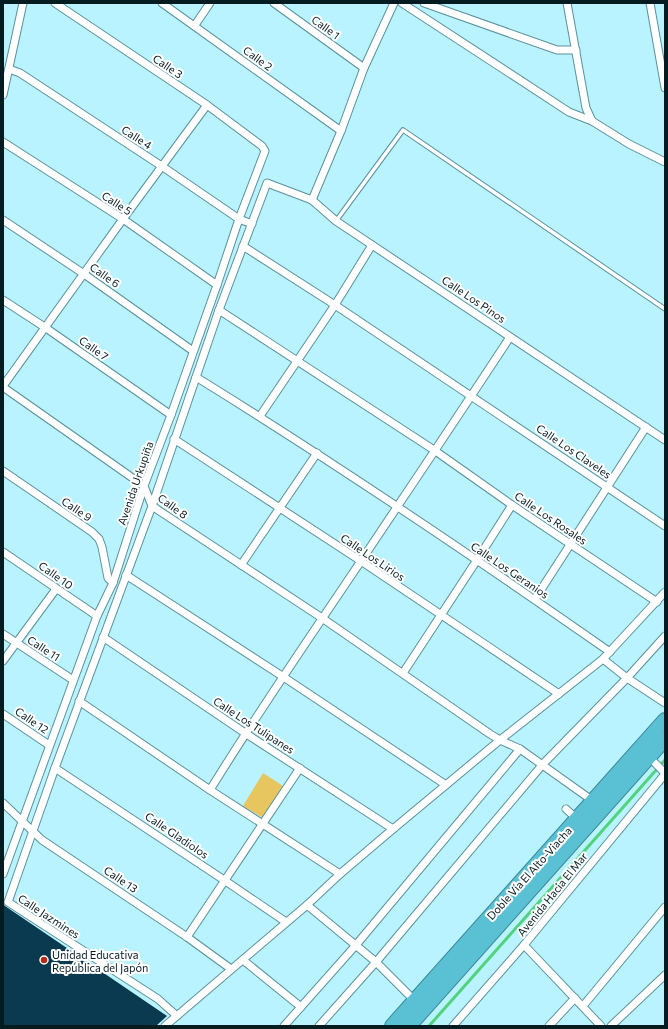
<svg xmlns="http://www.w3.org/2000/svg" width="668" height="1029" viewBox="0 0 668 1029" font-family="Commissioner,sans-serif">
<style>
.garden{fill:#e8c65f}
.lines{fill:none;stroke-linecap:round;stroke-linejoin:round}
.stream{stroke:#52d27d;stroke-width:3}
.building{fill:#093a4f}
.lane-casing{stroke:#59919c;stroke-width:5.5}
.street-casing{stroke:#59919c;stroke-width:9}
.highway-casing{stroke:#3c8694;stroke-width:16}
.lane{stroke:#fff;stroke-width:3.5}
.street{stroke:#fff;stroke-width:7}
.highway{stroke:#5ac0d3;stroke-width:14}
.poi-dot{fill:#b62914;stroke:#fff;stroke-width:1.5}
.labels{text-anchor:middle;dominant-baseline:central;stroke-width:4;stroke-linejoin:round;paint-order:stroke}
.street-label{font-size:11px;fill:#041b20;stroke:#fff}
.poi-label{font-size:11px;fill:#041b20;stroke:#fff;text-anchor:start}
</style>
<rect width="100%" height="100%" fill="#b8f3ff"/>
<polygon class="garden" points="263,773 283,786 263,818 243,806"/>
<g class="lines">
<polyline class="stream" points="429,1026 665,760"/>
</g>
<polygon class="building" points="3,904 5,906 167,1016 156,1026 3,1026"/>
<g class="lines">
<defs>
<polyline id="lane" points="336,221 403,130 665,309"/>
<g id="street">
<polyline points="162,3 341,131"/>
<polyline points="274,3 364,68"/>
<polyline points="402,3 569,112 592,121"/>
<polyline points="424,3 557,50 576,50"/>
<polyline points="567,3 586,108 592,121 629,144 665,162"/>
<polyline points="650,3 665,88"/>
<polyline points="195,25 210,3"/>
<polyline points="9,69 20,73 163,167 239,219 252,224"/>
<polyline points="3,95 23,3"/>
<polyline points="3,142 123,219 217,285"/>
<polyline points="312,200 341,131 364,68 394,3"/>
<polyline points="3,220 84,274 193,351"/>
<polyline points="243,246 335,305 665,526"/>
<polyline points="3,300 46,328 171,415"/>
<polyline points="219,310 434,450 512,505 657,602"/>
<path d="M196,377C337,464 474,557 610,652"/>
<polyline points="3,386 123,219 207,105"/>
<polyline points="3,387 144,486 152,506 322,618 490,734 500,740 520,749 593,801"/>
<polyline points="260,416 335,305 372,245"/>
<polyline points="174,439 361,561 559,694"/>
<polyline points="3,471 92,532 99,539 102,547 108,578 113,583"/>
<polyline points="3,552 97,616"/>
<polyline points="241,565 317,453"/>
<polyline points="126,575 282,676 446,785"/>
<polyline points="535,599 646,427"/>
<polyline points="3,634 73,680"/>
<polyline points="103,637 245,733 393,829"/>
<polyline points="603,659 627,678 665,703"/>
<polyline points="3,661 56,589"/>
<polyline points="403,673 477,560 512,505"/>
<polyline points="79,701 210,790 340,874"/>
<polyline points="3,714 49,745"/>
<polyline points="649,757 665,773"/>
<polyline points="55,768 224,880 286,922"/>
<path d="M210,790C258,712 310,637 361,561C411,486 461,412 510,337"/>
<polyline points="3,803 42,840 187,937 231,969"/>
<polyline points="566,809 577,819"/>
<polyline points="3,874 97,616 113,583 144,486 171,415 217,285 239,219 265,151 262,146 207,105 55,3"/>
<polyline points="307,905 376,962 415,1001"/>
<polyline points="187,937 300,768"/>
<polyline points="524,945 601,1026"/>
<polyline points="243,960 301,1007"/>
<polyline points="583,1006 665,907"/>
<polyline points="177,1016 158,999 8,902 55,768 152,506 219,310 267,183 312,200 336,221 665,440"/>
<polyline points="165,1026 307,905 340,874 393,829 500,740 603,659 665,592"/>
<polyline points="284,1026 356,945 520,749"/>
<polyline points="319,1026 376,962 543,764 627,678 665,636"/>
<polyline points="453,1026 524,945 665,774"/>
<polyline points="549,1026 575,998"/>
<polyline points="611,1026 665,975"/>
</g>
<g id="highway">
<polyline points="392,1026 665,720"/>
<polyline points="409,1026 665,739"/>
</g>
</defs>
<use href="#lane" class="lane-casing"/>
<use href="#street" class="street-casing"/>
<use href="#highway" class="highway-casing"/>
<use href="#lane" class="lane"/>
<use href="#street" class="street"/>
<use href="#highway" class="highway"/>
</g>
<circle class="poi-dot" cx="44" cy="960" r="4"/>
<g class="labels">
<g class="street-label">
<text transform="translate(326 27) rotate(36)">Calle 1</text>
<text transform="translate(258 58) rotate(36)">Calle 2</text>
<text transform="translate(168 66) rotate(34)">Calle 3</text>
<text transform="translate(137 137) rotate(33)">Calle 4</text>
<text transform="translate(117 203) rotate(33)">Calle 5</text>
<text transform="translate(105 275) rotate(35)">Calle 6</text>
<text transform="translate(474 299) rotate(34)">Calle Los Pinos</text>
<text transform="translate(94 348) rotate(35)">Calle 7</text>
<text transform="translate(574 451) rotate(34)">Calle Los Claveles</text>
<text transform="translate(135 483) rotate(-71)">Avenida Urkupiña</text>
<text transform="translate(173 506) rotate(36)">Calle 8</text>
<text transform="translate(77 509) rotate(34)">Calle 9</text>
<text transform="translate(551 518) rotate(34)">Calle Los Rosales</text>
<text transform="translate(373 557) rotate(34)">Calle Los Lirios</text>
<text transform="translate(510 570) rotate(34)">Calle Los Geranios</text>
<text transform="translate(56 575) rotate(35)">Calle 10</text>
<text transform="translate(44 648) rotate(33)">Calle 11</text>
<text transform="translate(32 720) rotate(34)">Calle 12</text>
<text transform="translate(254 725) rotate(33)">Calle Los Tulipanes</text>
<text transform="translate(177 835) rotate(34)">Calle Gladiolos</text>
<text transform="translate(529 873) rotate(-48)">Doble Vía El Alto-Viacha</text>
<text transform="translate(121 879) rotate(34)">Calle 13</text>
<text transform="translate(552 894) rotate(-51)">Avenida Hacia El Mar</text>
<text transform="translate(49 916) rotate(33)">Calle Jazmines</text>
</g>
<g class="poi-label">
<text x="52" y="954">Unidad Educativa<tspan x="52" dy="13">República del Japón</tspan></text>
</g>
</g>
<rect width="668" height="1029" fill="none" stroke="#041b20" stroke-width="8"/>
</svg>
